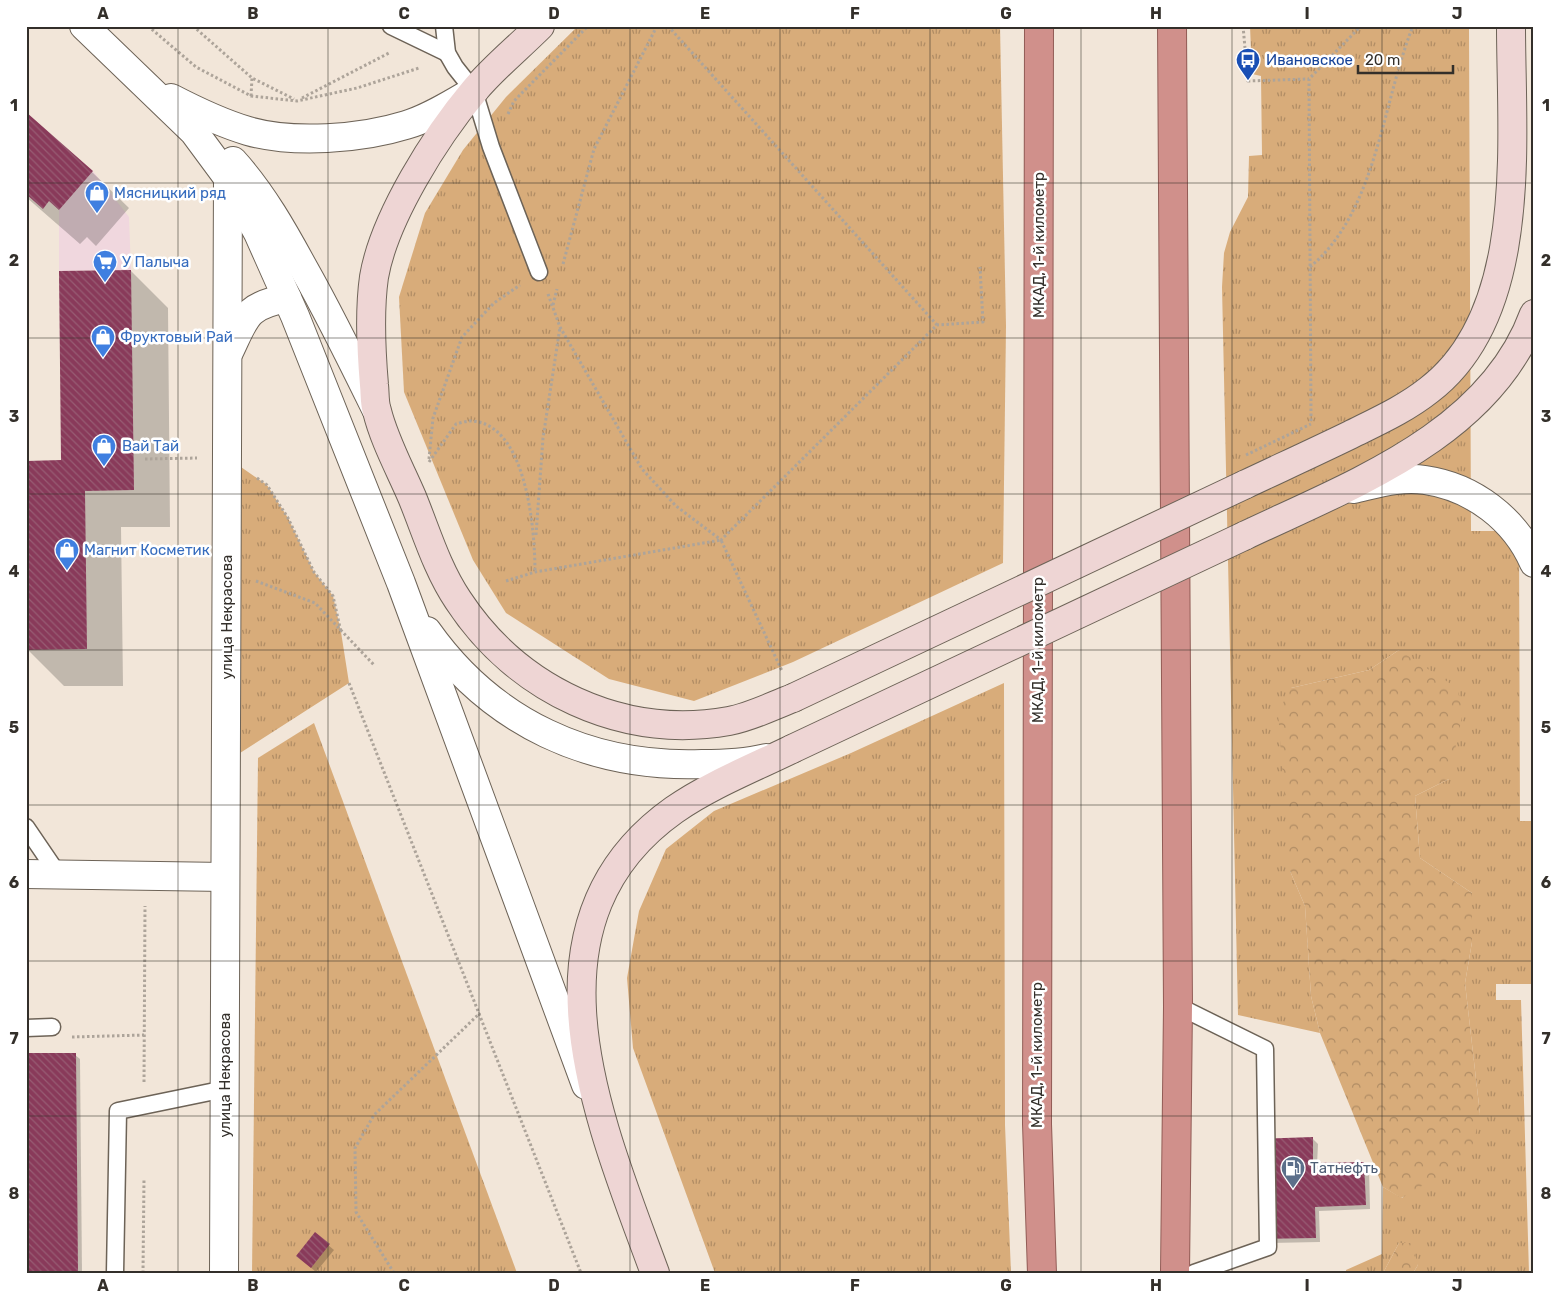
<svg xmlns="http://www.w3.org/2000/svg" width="1560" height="1299" viewBox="0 0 1560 1299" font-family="Rubik,sans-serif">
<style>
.commercial{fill:#f0d7de}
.grass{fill:url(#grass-tufts)}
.forest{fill:url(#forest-crowns)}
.shadow{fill:#0003}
.building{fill:url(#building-back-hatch)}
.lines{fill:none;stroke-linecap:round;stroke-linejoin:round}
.service-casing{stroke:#6d6357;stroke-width:19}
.minor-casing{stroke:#6d6357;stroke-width:30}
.tertiary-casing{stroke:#6d6357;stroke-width:30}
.secondary-casing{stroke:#6d6357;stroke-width:30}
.trunk-casing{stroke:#925c56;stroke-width:30}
.path{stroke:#ada49a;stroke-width:3;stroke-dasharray:2.5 2.5;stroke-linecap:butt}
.service{stroke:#fff;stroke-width:16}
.minor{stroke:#fff;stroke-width:28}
.tertiary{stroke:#fff;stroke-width:28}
.secondary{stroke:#eed5d4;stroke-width:28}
.trunk{stroke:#d0908b;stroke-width:28}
.secondary-bridge-casing{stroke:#6d6357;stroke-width:30;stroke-linecap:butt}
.path-bridge{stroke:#ada49a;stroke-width:3;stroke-dasharray:2.5 2.5;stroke-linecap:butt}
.secondary-bridge{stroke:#eed5d4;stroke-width:28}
.grid{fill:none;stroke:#332f2a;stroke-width:1;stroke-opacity:0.55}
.labels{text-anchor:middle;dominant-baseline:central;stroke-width:5;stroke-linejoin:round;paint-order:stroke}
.transit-label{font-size:15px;fill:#164399;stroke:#fff;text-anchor:start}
.shop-label{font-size:15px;fill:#366cbe;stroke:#fff;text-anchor:start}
.street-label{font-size:15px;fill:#332f2a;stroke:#fff}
.service-label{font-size:15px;fill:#4e5e75;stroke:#fff;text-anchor:start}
.neatline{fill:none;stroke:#332f2a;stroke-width:2}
.grid-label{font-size:16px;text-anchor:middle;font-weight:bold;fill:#332f2a}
</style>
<defs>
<pattern id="grass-tufts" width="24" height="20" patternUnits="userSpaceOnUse" patternTransform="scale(1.25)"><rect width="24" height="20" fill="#d8ac7a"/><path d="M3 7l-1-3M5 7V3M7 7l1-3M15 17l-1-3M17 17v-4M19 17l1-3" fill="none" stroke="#b08c64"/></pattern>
<pattern id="forest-crowns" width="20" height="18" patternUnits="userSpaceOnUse" patternTransform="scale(1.25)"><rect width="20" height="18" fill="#d8ac7a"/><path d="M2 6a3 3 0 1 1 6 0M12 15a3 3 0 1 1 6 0" fill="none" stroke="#b08c64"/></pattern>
<pattern id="building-back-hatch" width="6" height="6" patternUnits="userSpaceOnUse" patternTransform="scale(1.25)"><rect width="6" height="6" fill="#893a5a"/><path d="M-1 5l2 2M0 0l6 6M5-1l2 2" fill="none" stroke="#975c73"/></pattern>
</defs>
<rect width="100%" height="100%" fill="#f2e6d9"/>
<polygon class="commercial" points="93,171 129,217 131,270 59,271 59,210"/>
<g class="grass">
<polygon points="578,26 1000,26 1006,326 1003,563 793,662 694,701 609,679 506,613 473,560 404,392 399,297 425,213 463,150 506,97"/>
<polygon points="1250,26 1469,26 1471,531 1519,531 1520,821 1534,821 1534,984 1496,984 1496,1000 1521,1000 1529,1273 1413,1273 1418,1265 1399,1243 1383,1273 1346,1273 1346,1270 1382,1254 1383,1187 1402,1198 1480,1114 1465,983 1472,942 1472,893 1420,858 1415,796 1449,779 1399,650 1369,670 1291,688 1290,871 1305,906 1311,996 1320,1033 1238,1015 1222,287 1224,253 1230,232 1248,197 1249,156 1262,155 1261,76 1252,74"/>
<polygon points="228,458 267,485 288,518 314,572 333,596 341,632 349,683 226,762"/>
<polygon points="1004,683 1005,1125 1011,1273 715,1273 633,1048 627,978 639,911 666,849 714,811 851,753"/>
<polygon points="314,723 517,1273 252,1273 258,758"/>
</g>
<g class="forest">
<polygon points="1399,650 1457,688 1463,712 1449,779 1415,796 1420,858 1472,893 1472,942 1465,983 1480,1114 1470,1158 1401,1198 1383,1187 1320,1033 1311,996 1305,906 1290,871 1278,712 1291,688 1369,670"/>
<polygon points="1399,1243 1412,1243 1418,1265 1413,1273 1383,1273"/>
</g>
<g class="shadow">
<polygon points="26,113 92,172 129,208 96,246 87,237 80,244 26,197"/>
<polygon points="131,271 168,308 170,527 121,527 123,686 64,686 27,649 63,462"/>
<polygon points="75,1055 80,1059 82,1273 26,1273"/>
<polygon points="1313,1139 1318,1144 1317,1165 1364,1163 1369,1168 1370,1209 1319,1211 1320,1242 1267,1243"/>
<polygon points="315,1234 334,1250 316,1272 302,1260"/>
</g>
<g class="building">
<polygon points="26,112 93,171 59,210 49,201 43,209 26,194"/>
<polygon points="131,270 134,490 85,491 87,649 26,650 26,461 61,460 59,271"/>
<polygon points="26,1053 76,1053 78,1273 26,1273"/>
<polygon points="1313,1137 1313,1163 1364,1162 1366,1205 1315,1207 1316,1238 1261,1239 1258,1139"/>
<polygon points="315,1232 330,1244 311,1268 296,1256"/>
</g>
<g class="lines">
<defs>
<g id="service">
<polyline points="391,26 447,53"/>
<polyline points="444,26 447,53 455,67 474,91 491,147 539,272"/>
<polyline points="26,827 58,874"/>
<polyline points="1178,1006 1265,1049 1268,1247 1194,1273"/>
<polyline points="26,1028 52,1027"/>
<polyline points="115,1273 118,1111 225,1089"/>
</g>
<g id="minor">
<path d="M229,352C246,317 245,306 287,298"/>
<polyline points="26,874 225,877"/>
<polyline points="224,1273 228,178"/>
</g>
<g id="tertiary">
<polyline points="84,26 194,132 228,178 258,233 295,316 401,583 586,1085"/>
<path d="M171,98C196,111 221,123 248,131C293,144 361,139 406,125C430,118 452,103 474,91"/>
<path d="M233,161C262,193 284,232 304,269C330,315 353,362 376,409"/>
<path d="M1353,489C1376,484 1401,476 1425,480C1473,487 1515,519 1534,563"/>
<path d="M427,631C492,723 590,768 702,764C723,764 745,763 766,758"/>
</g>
<g id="secondary">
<path d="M540,26C518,48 493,68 474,91C436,136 384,218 374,277C369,312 371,350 374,385C375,393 374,403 377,411C384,440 400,469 412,497C426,531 437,569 458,600C517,690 622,740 729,721C751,717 772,706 793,698"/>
<path d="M1244,485C1280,468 1315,452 1350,435C1378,421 1405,409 1429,390C1530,313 1511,139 1511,26"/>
<path d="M1244,536C1351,485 1490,435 1534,314"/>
<path d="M655,1273C601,1125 512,925 674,810C710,785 753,768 792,749"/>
</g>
<g id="trunk">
<polyline points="1039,26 1037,1124 1042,1273"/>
<polyline points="1172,26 1178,1006 1175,1273"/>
</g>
</defs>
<use href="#service" class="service-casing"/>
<use href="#minor" class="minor-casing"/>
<use href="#tertiary" class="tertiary-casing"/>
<use href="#secondary" class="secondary-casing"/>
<use href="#trunk" class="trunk-casing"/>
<g class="path">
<polyline points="148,26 196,67 251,96 297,101 357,88 419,68"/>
<polyline points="193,26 252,78 294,99"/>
<polyline points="668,26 937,325"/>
<polyline points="1243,26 1248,81 1309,79"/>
<polyline points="251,96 252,78"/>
<polyline points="302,98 389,53"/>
<polyline points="508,114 514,101 588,26"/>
<polyline points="563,264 594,149 657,26"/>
<path d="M1310,267C1377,211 1382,103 1413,26"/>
<polyline points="548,294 560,327 642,469 676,506 721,540 937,325 983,322 980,267"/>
<polyline points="553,305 557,289"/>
<polyline points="1311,421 1309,79 1361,26"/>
<polyline points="145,459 197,458"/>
<polyline points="429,459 433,418 462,337 494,303 520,285"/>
<path d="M429,462L456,424C460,423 466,421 471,421C527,423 535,531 535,572"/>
<polyline points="257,478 267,485 288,518 314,572 333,596 341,632"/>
<polyline points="536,535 543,438 560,327"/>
<polyline points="256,581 315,603 375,666"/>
<polyline points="506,581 535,572 721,540 782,671"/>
<polyline points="349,683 581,1273"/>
<polyline points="72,1037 144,1035"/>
<polyline points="144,1082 145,906"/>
<polyline points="143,1273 144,1178"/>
<polyline points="394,1273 356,1212 355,1148 374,1115 480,1013"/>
</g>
<use href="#service" class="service"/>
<use href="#minor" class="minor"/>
<use href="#tertiary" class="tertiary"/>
<use href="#secondary" class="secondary"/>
<use href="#trunk" class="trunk"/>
<defs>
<g id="secondary-bridge">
<polyline points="793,698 1244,485"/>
<polyline points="792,749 1244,536"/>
</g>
</defs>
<use href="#secondary-bridge" class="secondary-bridge-casing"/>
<polyline class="path-bridge" points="1246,455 1311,424"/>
<use href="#secondary-bridge" class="secondary-bridge"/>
</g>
<path class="grid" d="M178,26V1273M328,26V1273M479,26V1273M630,26V1273M780,26V1273M930,26V1273M1081,26V1273M1232,26V1273M1382,26V1273M26,183H1534M26,338H1534M26,494H1534M26,650H1534M26,805H1534M26,961H1534M26,1116H1534"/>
<defs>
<symbol id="bus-pin" viewBox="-11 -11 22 30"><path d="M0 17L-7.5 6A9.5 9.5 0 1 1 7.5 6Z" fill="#1a4fb4" stroke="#fff"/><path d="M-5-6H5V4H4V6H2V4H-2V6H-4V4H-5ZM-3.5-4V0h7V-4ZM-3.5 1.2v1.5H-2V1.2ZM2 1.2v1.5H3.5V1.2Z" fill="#fff"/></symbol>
<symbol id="shop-pin" viewBox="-11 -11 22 30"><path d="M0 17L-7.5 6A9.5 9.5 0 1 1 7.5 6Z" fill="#3f7fe0" stroke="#fff"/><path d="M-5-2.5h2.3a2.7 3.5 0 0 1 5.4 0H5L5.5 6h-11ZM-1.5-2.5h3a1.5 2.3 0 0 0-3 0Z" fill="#fff"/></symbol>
<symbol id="supermarket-pin" viewBox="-11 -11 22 30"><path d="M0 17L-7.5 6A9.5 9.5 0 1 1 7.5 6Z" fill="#3f7fe0" stroke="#fff"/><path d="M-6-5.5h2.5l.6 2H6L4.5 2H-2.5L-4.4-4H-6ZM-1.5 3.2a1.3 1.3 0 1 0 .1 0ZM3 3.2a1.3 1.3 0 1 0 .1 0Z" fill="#fff"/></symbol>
<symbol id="fuel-pin" viewBox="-11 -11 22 30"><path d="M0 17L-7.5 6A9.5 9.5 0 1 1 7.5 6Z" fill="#5c6f8a" stroke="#fff"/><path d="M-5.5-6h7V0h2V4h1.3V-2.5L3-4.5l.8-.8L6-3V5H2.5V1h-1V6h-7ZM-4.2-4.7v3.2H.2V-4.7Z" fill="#fff"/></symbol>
</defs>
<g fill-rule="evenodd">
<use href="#bus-pin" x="1234" y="46" width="28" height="38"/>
<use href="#shop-pin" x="83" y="179" width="28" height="38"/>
<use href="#supermarket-pin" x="91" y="248" width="28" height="38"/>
<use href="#shop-pin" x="89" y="323" width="28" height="38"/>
<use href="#shop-pin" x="90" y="432" width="28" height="38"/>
<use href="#shop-pin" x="53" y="536" width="28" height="38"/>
<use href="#fuel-pin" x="1279" y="1154" width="28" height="38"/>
</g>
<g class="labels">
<g class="transit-label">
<text x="1266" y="60">Ивановское</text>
</g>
<g class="shop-label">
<text x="114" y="193">Мясницкий ряд</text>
<text x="122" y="262">У Палыча</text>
<text x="120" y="337">Фруктовый Рай</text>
<text x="122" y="446">Вай Тай</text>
<text x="84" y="550">Магнит Косметик</text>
</g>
<g class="street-label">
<text transform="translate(1039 245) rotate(-90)">МКАД, 1-й километр</text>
<text transform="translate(227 617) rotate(-90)">улица Некрасова</text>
<text transform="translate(1038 650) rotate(-90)">МКАД, 1-й километр</text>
<text transform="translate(1037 1055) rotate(-90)">МКАД, 1-й километр</text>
<text transform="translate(225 1075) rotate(-90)">улица Некрасова</text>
</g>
<g class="service-label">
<text x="1310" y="1168">Татнефть</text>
</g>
</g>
<rect width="1560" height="1299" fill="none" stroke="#ffffff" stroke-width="55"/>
<path d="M1358 65v8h95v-8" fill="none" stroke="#332f2a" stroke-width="2.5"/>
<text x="1365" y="65" font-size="15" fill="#332f2a" stroke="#ffffff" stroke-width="4" paint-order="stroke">20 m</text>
<rect x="28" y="28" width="1504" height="1244" class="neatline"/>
<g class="grid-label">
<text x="103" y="19">A</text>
<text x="253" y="19">B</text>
<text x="404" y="19">C</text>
<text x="554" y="19">D</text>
<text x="705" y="19">E</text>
<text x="855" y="19">F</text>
<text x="1006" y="19">G</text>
<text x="1156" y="19">H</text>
<text x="1307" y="19">I</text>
<text x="1457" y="19">J</text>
<text x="14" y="111">1</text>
<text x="1546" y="111">1</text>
<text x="14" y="266">2</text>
<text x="1546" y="266">2</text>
<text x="14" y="422">3</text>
<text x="1546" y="422">3</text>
<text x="14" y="577">4</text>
<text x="1546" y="577">4</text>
<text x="14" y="733">5</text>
<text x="1546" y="733">5</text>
<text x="14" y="888">6</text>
<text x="1546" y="888">6</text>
<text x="14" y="1044">7</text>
<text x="1546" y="1044">7</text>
<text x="14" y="1199">8</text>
<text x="1546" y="1199">8</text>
<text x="103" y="1291">A</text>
<text x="253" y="1291">B</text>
<text x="404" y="1291">C</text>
<text x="554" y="1291">D</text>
<text x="705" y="1291">E</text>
<text x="855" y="1291">F</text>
<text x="1006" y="1291">G</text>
<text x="1156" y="1291">H</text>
<text x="1307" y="1291">I</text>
<text x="1457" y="1291">J</text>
</g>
</svg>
